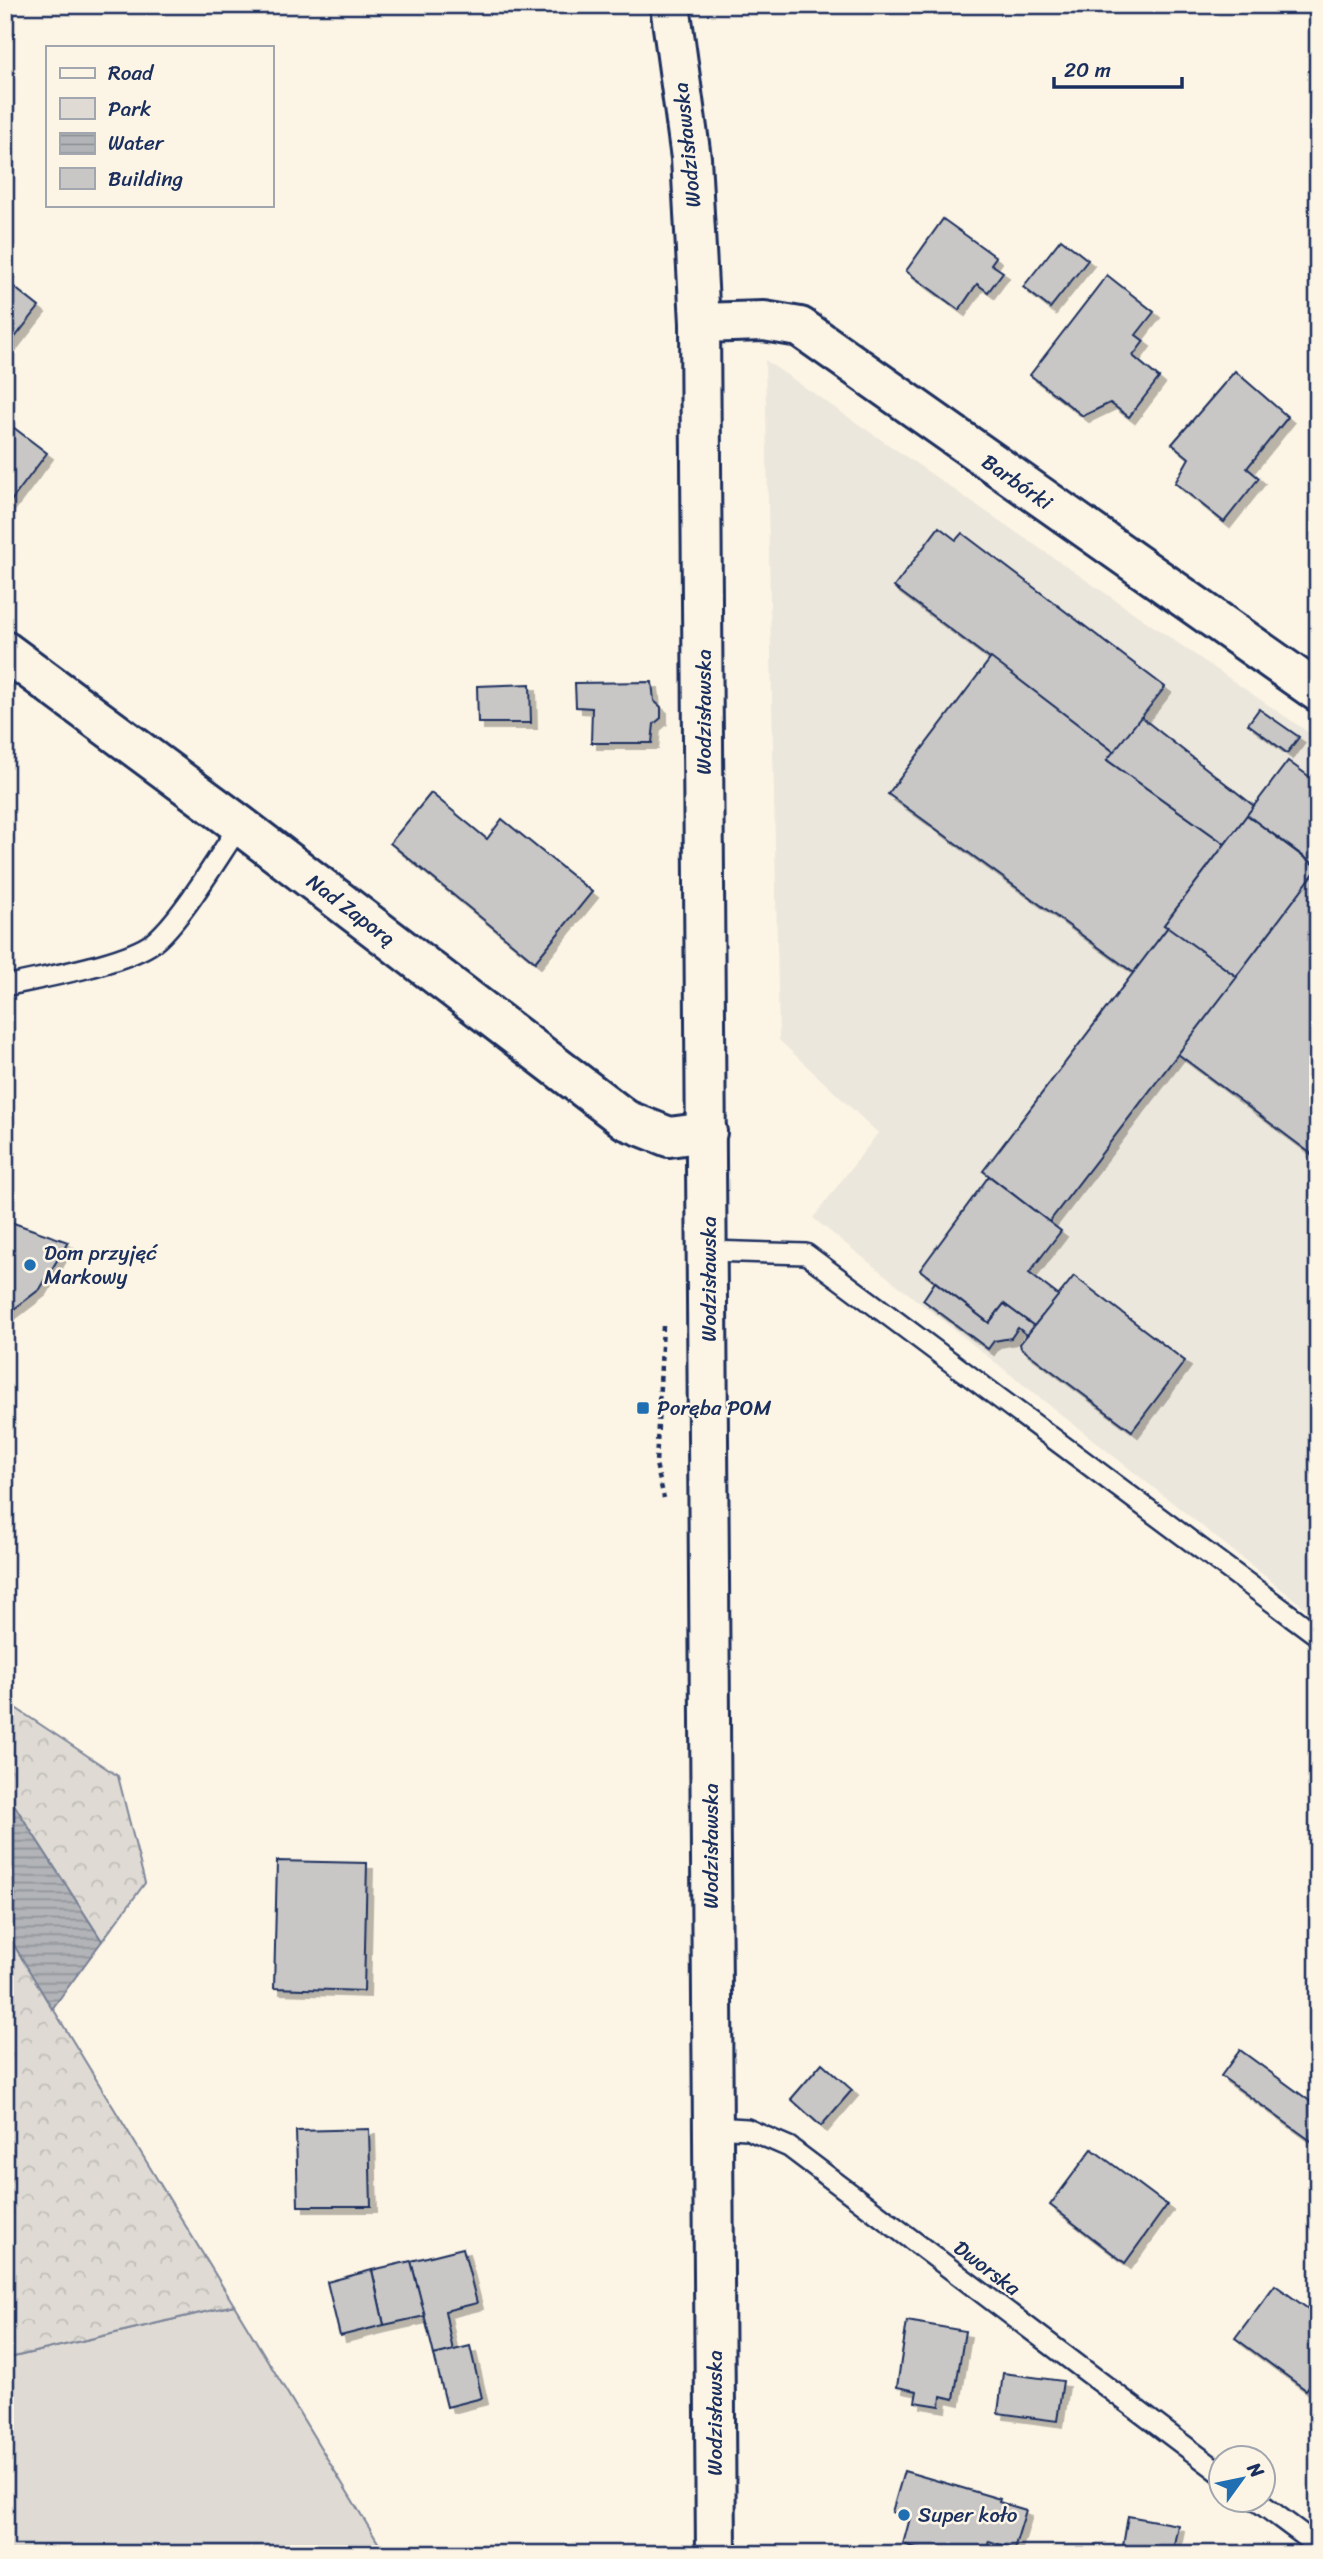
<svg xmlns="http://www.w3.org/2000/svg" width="1323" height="2559" viewBox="0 0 1323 2559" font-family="Sriracha,sans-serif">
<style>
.built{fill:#ece7dc}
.green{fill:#dfdbd4;stroke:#7d8599;stroke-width:2}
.forest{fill:url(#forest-crowns);stroke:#7d8599;stroke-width:2}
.water{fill:url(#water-rules);stroke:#767f94;stroke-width:2}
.building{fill:#c8c7c6;stroke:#1b2f5e;stroke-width:2;filter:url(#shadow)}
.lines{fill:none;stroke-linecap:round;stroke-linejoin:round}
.lane-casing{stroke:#1b2f5e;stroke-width:24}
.street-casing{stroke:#1b2f5e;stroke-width:44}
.secondary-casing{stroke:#1b2f5e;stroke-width:44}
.path{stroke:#1b2f5e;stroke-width:4.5;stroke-dasharray:5 5;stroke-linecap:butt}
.lane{stroke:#fcf5e5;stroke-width:19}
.street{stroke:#fcf5e5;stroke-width:38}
.secondary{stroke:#fcf5e5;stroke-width:38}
.poi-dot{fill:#1f6fb2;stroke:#fcf5e5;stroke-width:2.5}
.labels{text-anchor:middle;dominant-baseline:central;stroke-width:5;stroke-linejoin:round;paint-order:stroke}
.street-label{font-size:21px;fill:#1b2f5e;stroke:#fcf5e5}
.poi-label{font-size:21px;fill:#1b2f5e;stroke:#fcf5e5;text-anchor:start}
</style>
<defs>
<pattern id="forest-crowns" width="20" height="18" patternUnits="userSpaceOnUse" patternTransform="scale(1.75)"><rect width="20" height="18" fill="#dfdbd4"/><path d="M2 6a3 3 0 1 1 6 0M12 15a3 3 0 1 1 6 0" fill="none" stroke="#bfbcb8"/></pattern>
<pattern id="water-rules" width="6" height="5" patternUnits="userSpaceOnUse" patternTransform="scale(1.75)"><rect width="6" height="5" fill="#b2b4b8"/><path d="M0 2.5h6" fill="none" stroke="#909399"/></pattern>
<filter id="shadow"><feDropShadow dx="6" dy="6" stdDeviation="0" flood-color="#0004"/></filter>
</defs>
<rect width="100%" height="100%" fill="#fcf5e5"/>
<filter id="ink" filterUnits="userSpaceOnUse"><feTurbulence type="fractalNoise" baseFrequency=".0143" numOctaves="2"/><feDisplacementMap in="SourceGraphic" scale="14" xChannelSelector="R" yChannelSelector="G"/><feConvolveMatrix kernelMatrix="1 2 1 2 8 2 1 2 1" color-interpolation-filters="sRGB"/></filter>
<g filter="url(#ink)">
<polygon class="built" points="765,360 1318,739 1318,1618 813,1218 878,1133 779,1040"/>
<polygon class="green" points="234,2305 385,2554 5,2554 5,2359"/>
<g class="forest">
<polygon points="5,1701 118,1776 145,1883 102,1941 13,1803 5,1801"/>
<polygon points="5,1930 234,2305 5,2359"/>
</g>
<polygon class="water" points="5,1801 13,1803 102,1941 52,2009 5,1930"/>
<g class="building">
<polygon points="943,219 996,257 991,264 1003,272 988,292 977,284 959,310 906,271"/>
<polygon points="1061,239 1088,260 1050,308 1023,287"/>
<polygon points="1107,275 1154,312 1136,335 1144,341 1133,356 1159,378 1129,417 1110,403 1083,416 1030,375"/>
<polygon points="5,280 39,307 5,350"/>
<polygon points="1235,371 1288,417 1247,468 1259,478 1224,522 1175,483 1189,458 1172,444"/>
<polygon points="5,421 47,453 5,509"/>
<polygon points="939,527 956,540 962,533 1165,687 1114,752 894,587"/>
<polygon points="991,658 1114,752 1107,760 1225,844 1164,925 1168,927 1134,973 888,794"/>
<polygon points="652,682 654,701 661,707 661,718 654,724 652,743 591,743 592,708 576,707 575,683"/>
<polygon points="530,684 531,723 478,723 477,686"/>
<polygon points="1259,709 1299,737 1287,753 1248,724"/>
<polygon points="1141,717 1254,806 1225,844 1107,760"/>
<polygon points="1288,761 1318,783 1318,867 1247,815"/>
<polygon points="431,793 487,839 502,819 592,892 535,962 390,843"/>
<polygon points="1247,815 1318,868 1237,977 1164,925"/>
<polygon points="1318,868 1318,1159 1178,1054"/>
<polygon points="1168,927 1237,977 1049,1222 983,1171"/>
<polygon points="989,1176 1061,1231 1029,1273 1059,1296 1034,1326 1004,1304 989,1323 920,1270"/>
<polygon points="5,1220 68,1242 40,1289 5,1316"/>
<polygon points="1074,1276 1185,1361 1132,1431 1021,1348 1020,1344 1027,1335"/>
<polygon points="935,1282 989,1323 1004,1304 1034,1326 1027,1335 1018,1328 1011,1338 994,1341 988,1349 923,1300"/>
<polygon points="277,1861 367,1863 364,1991 274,1988"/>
<polygon points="1240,2050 1318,2107 1318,2146 1221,2076"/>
<polygon points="822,2063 852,2090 821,2126 791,2099"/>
<polygon points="369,2129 371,2206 298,2206 296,2131"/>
<polygon points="1092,2149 1167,2205 1125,2263 1050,2205"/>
<polygon points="463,2248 477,2303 445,2311 453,2351 434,2355 411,2261"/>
<polygon points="411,2261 425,2316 384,2325 372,2270"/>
<polygon points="372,2270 384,2325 340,2336 327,2282"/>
<polygon points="1275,2285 1318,2316 1318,2374 1306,2390 1235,2338"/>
<polygon points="907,2321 965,2331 954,2399 941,2396 940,2406 915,2402 917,2391 897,2387"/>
<polygon points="470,2346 482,2398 447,2407 434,2355"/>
<polygon points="1003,2373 1063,2381 1057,2421 998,2413"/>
<polygon points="904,2471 1000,2499 999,2502 1026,2510 1014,2549 989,2541 985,2554 957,2550 956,2554 937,2554 903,2544 910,2518 892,2512"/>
<polygon points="1128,2516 1178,2525 1172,2554 1122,2552"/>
</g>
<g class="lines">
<defs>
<g id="lane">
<path d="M5,986C43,977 125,964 154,942C182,919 218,857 240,825"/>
<polyline points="709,1251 806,1254 1318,1636"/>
<polyline points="713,2127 747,2129 789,2147 1222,2474"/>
<polyline points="1256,2500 1318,2546"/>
</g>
<g id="street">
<polyline points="700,323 764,321 800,327 1318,692"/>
<polyline points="5,651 240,825 626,1120 669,1137 707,1132"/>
</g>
<polyline id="secondary" points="670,5 691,158 700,323 716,2554"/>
</defs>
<use href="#lane" class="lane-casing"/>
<use href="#street" class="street-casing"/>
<use href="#secondary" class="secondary-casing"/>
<polyline class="path" points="663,1326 656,1464 664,1498"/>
<use href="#lane" class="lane"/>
<use href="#street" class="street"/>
<use href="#secondary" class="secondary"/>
</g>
</g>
<g class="poi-dot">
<circle cx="30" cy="1265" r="7"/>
<rect x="636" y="1401" width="14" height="14" rx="3.5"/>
<circle cx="904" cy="2515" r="7"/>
</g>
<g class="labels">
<g class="street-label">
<text transform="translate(687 145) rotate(-96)">Wodzisławska</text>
<text transform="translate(1017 482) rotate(35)">Barbórki</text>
<text transform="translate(704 712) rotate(-90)">Wodzisławska</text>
<text transform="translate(351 910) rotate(37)">Nad Zaporą</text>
<text transform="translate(709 1279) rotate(-90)">Wodzisławska</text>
<text transform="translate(711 1846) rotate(-90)">Wodzisławska</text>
<text transform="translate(987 2268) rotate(37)">Dworska</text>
<text transform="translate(715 2413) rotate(-90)">Wodzisławska</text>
</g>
<g class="poi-label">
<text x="44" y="1253">Dom przyjęć<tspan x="44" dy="24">Markowy</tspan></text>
<text x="657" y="1408">Poręba POM</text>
<text x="918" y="2515">Super koło</text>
</g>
</g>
<rect width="1323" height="2559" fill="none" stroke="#fcf5e5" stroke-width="28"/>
<rect x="14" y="14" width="1295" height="2531" fill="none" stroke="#1b2f5e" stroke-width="2.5" filter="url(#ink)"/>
<rect x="46" y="46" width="228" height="161" fill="#fcf5e5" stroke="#a2a6af" stroke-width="2"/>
<rect x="60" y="68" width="35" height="10" fill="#fcf5e5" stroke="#a2a6af" stroke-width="2"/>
<text x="108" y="80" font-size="21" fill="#1b2f5e">Road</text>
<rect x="60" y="98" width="35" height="21" fill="#dfdbd4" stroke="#a2a6af" stroke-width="2"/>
<text x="108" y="116" font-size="21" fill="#1b2f5e">Park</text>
<rect x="60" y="133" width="35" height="21" fill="url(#water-rules)" stroke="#a2a6af" stroke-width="2"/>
<text x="108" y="150" font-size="21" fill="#1b2f5e">Water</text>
<rect x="60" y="168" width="35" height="21" fill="#c8c7c6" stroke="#a2a6af" stroke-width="2"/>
<text x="108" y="186" font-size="21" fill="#1b2f5e">Building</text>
<g transform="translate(1242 2479) rotate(57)"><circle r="33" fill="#fcf5e5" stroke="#a2a6af" stroke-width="2"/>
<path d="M0-5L12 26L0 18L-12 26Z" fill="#1f6fb2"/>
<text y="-10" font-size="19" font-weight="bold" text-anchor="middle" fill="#1b2f5e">N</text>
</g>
<path d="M1054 77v10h128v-10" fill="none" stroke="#1b2f5e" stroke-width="3.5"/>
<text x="1064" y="77" font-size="21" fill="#1b2f5e" stroke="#fcf5e5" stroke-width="5" paint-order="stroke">20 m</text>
</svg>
